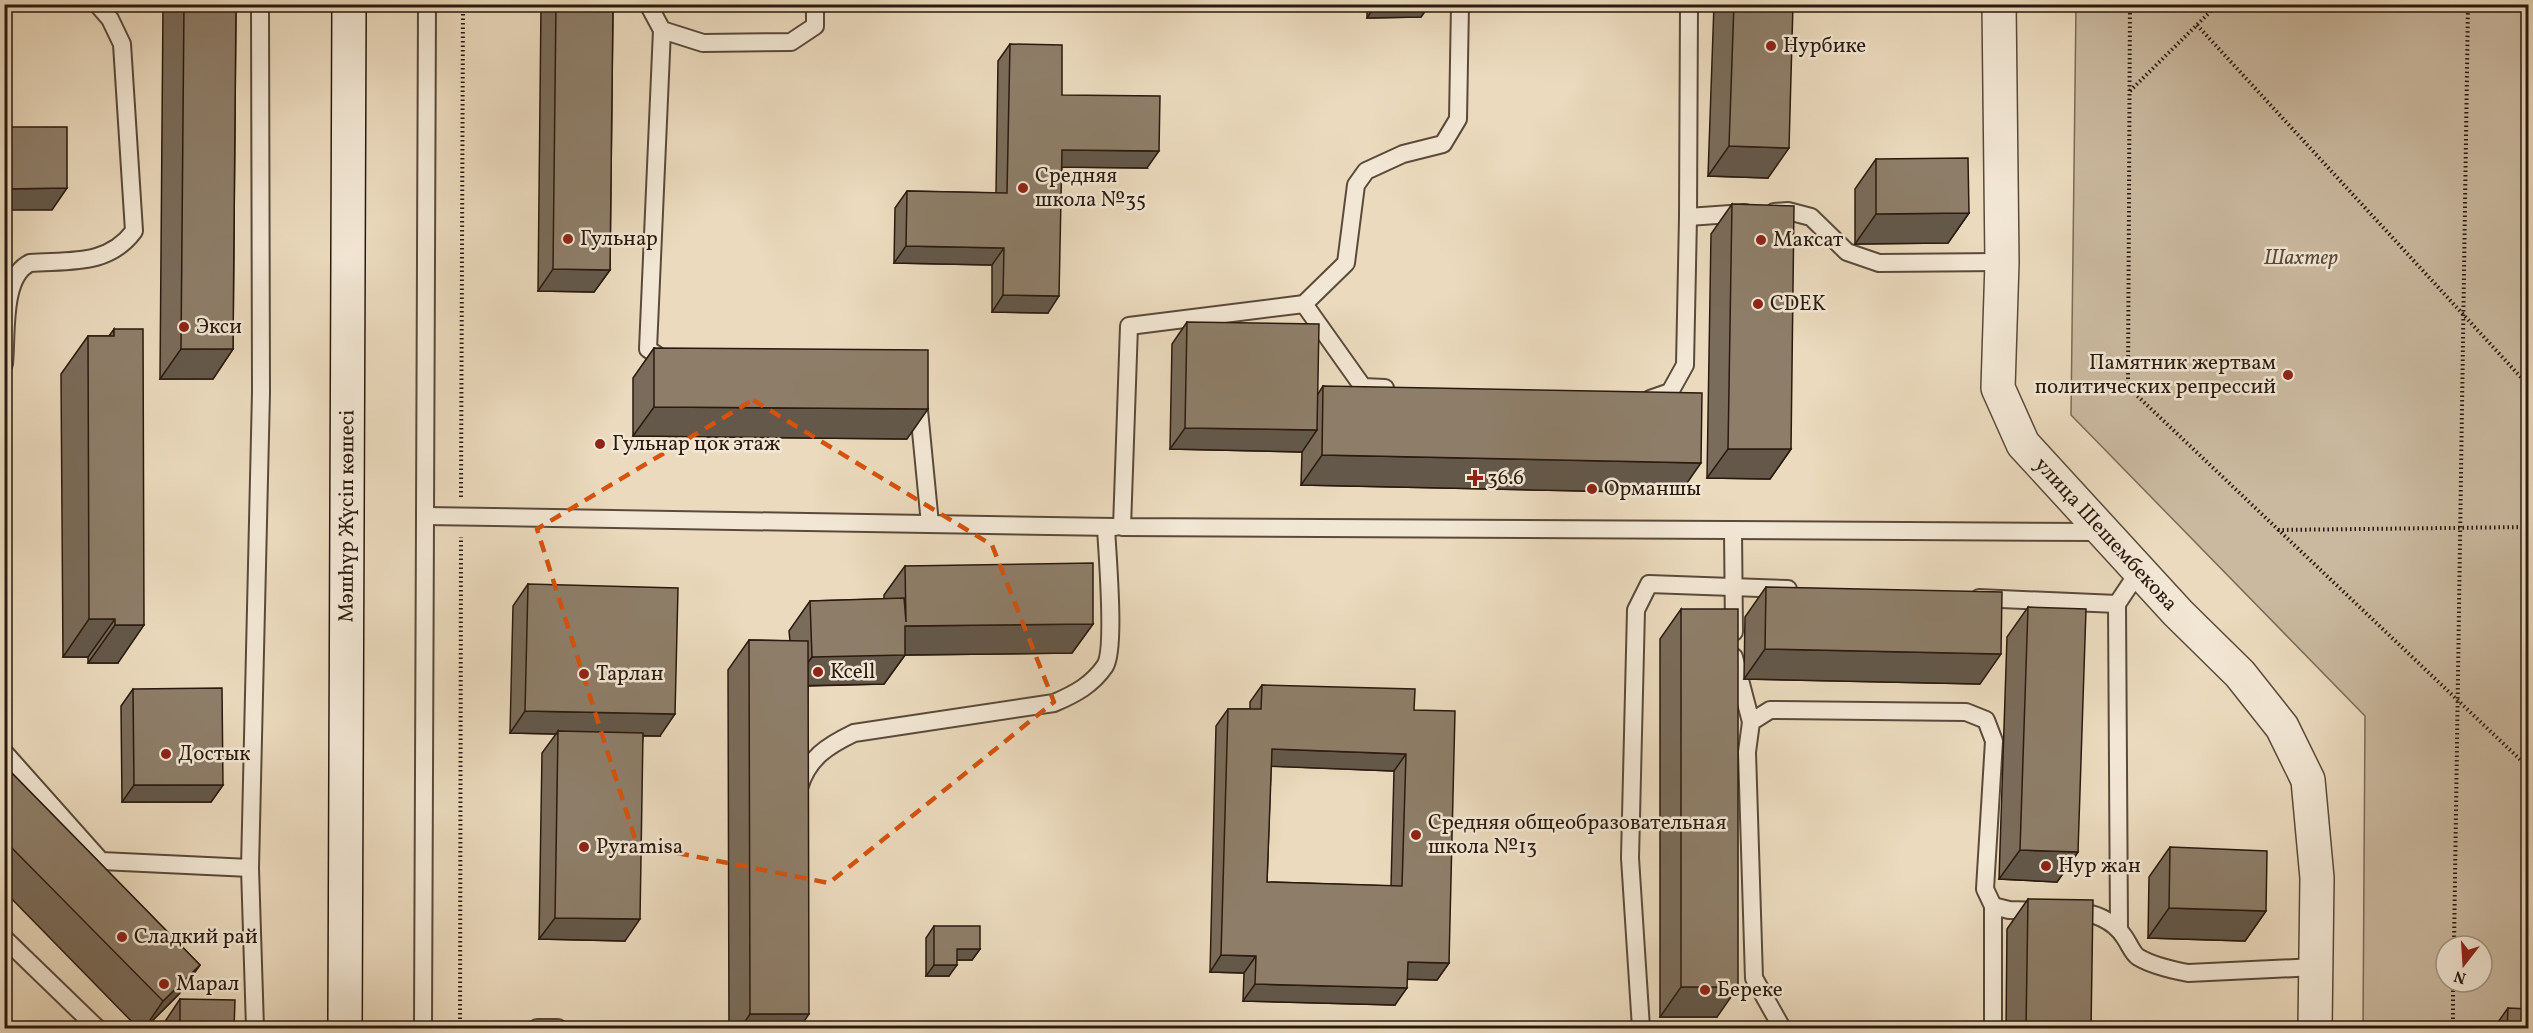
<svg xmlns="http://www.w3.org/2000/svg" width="2533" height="1033" viewBox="0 0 2533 1033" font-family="Vollkorn,serif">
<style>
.green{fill:#cab99f;stroke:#7a6a57;stroke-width:1.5;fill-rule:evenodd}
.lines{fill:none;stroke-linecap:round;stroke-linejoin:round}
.service-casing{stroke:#5a4a3a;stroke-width:20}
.tertiary-casing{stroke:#5a4a3a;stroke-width:36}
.secondary-casing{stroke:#2a1a0f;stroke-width:36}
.path{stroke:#2a1a0f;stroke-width:4;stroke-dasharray:1.5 3;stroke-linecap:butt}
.service{stroke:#f2e7d4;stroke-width:16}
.tertiary{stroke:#f2e7d4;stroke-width:33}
.secondary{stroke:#f2e7d4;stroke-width:33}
.wall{fill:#7a6c5a;stroke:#2a1a0f;stroke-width:1.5;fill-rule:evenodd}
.shaded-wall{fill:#63584a;stroke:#2a1a0f;stroke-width:1.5}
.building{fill:#8e7e69;stroke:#2a1a0f;stroke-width:1.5;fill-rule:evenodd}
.marked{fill:none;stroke:#d5530c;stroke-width:4.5;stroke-dasharray:12 8;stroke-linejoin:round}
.poi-dot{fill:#8f2418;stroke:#f2e7d4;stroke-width:2}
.labels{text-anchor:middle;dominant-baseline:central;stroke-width:5;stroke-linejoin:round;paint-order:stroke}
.poi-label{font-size:21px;fill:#2a1a0f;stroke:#f2e7d4;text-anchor:start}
.park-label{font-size:21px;font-style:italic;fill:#5a4a3a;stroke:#f2e7d4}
.street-label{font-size:21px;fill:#2a1a0f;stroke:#f2e7d4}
</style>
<rect width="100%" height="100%" fill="#ebdabd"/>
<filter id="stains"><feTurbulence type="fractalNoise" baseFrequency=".00333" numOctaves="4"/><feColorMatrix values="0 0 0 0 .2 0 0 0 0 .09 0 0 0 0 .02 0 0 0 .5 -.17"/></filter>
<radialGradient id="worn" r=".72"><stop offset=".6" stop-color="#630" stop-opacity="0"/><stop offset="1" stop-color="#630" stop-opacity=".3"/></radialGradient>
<path class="green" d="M2076,5H2528V1028H2363L2365,716L2071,415ZM2446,946H2482V982H2446Z"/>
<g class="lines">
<defs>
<g id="service">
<polyline points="648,4 662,30 703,43 791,42 815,26 815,4"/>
<polyline points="1460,4 1458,119 1443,144 1403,154 1366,171 1356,185 1346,263 1304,304 1129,326 1122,527 2103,532"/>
<polyline points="1689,4 1688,217 1745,213"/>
<polyline points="662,30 648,349 670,364"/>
<polyline points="1774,212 1788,211 1811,217 1847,252 1879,263 2002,262"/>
<polyline points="1304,304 1363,387 1385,388"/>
<path d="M4,364C7,336 1,276 30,263C70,260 108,266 134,231L122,44L110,19L97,4"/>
<polyline points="1650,399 1670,392 1685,365 1688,217"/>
<polyline points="918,400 930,524"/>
<polyline points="425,516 1115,527"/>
<polyline points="1733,530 1734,632"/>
<polyline points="1979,598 2117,604"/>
<polyline points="1734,657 1751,722"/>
<polyline points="4,752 101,861 250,868"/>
<path d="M799,788C808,758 827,746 854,733L1054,703C1075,694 1092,685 1105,666C1116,649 1107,552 1106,527"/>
<path d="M2072,911C2093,912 2114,920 2125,938C2129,944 2133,954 2138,957C2153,966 2172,970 2188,973L2316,967"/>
<polyline points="2119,929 2117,604 2139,571"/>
<polyline points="4,938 97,1028"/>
<polyline points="255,1028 250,868 261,392 260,4"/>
<polyline points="423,1028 427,4"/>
<polyline points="537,1028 558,1028"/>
<polyline points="1641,1028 1630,858 1636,610 1649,584 1788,589"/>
<polyline points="1782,1028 1754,978 1747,752 1751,722 1770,710 1966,712 1986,720 1994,741 1985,889 1993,906 2009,910 2041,911"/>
<polyline points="1993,1028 1993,906"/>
</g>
<g id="tertiary">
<path id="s1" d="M1999,4L2002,262L1998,388L2023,444L2178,613L2240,674L2282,727L2308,780L2317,878L2315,1028"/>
</g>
<g id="secondary">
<path id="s2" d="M345,1028L349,4"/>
</g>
</defs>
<use href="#service" class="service-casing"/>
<use href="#tertiary" class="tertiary-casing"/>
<use href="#secondary" class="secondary-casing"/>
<g class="path">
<polyline points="2130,4 2128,387 2528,767"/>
<polyline points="2197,25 2528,385"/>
<polyline points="2130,91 2218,4"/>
<polyline points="461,497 463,4"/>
<polyline points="2278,530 2528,527"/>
<polyline points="2454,946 2468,4"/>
<polyline points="460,1028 461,537"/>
<polyline points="2453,1028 2453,982"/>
</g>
<use href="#service" class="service"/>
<use href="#tertiary" class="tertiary"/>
<use href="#secondary" class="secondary"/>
</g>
<g class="wall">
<polygon points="163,4 236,4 233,349 213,379 160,379"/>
<polygon points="542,4 613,4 610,270 594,292 538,291 541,6"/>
<polygon points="1367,4 1430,4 1421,17 1367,18"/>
<polygon points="1714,4 1793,4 1768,178 1708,176"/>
<polygon points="1010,44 1062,95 1147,168 1062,167 1048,313 992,312 992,265 894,263 895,208 907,191 996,193 998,61"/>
<polygon points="1876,159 1969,213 1948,243 1855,244 1855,189"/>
<polygon points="1732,204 1791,449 1770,479 1707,478 1711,234"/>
<polygon points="1187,322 1318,394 1323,386 1680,493 1301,485 1302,452 1170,449 1172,344"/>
<polygon points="114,329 118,663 88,663 88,657 63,657 61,374 88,336 109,336"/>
<polygon points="654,348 907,439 633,436 633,378"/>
<polygon points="905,566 1093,624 1072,653 905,655 884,684 808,686 799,1029 729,1029 728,670 749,640 790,641 789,631 810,601 884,599 884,595"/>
<polygon points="528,584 660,736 643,736 625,941 539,939 542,753 556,734 510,733 513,606"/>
<polygon points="1766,587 1980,684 1744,679 1745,617"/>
<polygon points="2028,607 2078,852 2057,882 1999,879 2007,637"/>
<polygon points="1681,609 1717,1017 1660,1017 1660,639"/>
<path d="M1262,685L1414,710L1449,963L1437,980L1407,979L1395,1005L1243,1001L1244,973L1210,972L1216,726L1228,709H1250V702ZM1271,766L1394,771L1391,886L1267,882Z"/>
<polygon points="133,689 223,785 211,802 122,802 121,706"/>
<polygon points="4,765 200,965 179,994 144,1029 139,1029 4,891"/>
<polygon points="2170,847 2266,911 2245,941 2148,938 2149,877"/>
<polygon points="2028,899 2091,1029 2006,1029 2007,929"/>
<polygon points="934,926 980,949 972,960 957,960 949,976 926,976 926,938"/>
<polygon points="180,999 234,1029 160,1029"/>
<polygon points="2508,1008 2529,1029 2496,1029 2496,1025"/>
<polygon points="583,1022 649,1029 579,1029"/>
</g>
<g class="shaded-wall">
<polygon points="748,4 806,4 803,8 746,8"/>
<polygon points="1376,4 1430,4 1421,17 1367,18"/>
<polygon points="1729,146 1789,148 1768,178 1708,176"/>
<polygon points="1062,150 1159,151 1147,168 1050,167"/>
<polygon points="67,188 52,210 4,210 4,189"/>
<polygon points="1969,213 1948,243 1855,244 1876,214"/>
<polygon points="906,246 1004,248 992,265 894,263"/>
<polygon points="553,269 610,270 594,292 538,291"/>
<polygon points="1003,295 1059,296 1048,313 992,312"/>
<polygon points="181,349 233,349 213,379 160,379"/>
<polygon points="654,407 928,409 907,439 633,436"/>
<polygon points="1185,428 1317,430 1302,452 1170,449"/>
<polygon points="1728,449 1791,449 1770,479 1707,478"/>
<polygon points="1322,455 1701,463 1680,493 1301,485"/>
<polygon points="89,619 115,619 88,657 63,657"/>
<polygon points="1093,624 1072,653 905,655 884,684 791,686 812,657 905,626"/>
<polygon points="115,625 144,625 118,663 88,663"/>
<polygon points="1765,649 2001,654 1980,684 1744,679"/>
<polygon points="525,711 675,714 660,736 558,734 558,731 556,734 510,733"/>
<polygon points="1272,749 1406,754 1394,771 1260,766"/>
<polygon points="134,785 223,785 211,802 122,802"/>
<polygon points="2020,850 2078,852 2057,882 1999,879"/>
<polygon points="2169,908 2266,911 2245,941 2148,938"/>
<polygon points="555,918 640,919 625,941 539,939"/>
<polygon points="957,949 980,949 972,960 949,960"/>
<polygon points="1221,955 1256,956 1244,973 1210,972"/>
<polygon points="1408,962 1449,963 1437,980 1396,979"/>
<polygon points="200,965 179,994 144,1029 163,1001"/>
<polygon points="934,965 957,965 949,976 926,976"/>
<polygon points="1255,984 1407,988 1395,1005 1243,1001"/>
<polygon points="1681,987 1738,987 1717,1017 1660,1017"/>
<polygon points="750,1014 809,1014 799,1029 740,1029"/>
</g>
<g class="building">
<polygon points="184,4 236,4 233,349 181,349"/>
<polygon points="556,4 613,4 610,270 553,269"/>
<polygon points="1734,4 1793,4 1789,148 1729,146"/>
<polygon points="1010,44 1062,45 1062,95 1160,96 1159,151 1062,150 1059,296 1003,295 1004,248 906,246 907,191 1007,193"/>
<polygon points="4,127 67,127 67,188 4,189"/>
<polygon points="1968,158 1969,213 1876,214 1876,159"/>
<polygon points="1732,204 1794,206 1791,449 1728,449"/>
<polygon points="1187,322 1319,324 1317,430 1185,428"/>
<polygon points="114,329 143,329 144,625 115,625 115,619 89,619 88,336 114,336"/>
<polygon points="654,348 928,350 928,409 654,407"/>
<polygon points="1323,386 1702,393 1701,463 1322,455"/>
<polygon points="1093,563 1093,624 905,626 905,655 812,657 810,601 904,598 906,622 905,566"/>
<polygon points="528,584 678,588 675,714 525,711"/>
<polygon points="1766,587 2002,592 2001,654 1765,649"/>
<polygon points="2028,607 2086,609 2078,852 2020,850"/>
<rect x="1681" y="609" width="57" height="378"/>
<polygon points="749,640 808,641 809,1014 750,1014"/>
<path d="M1262,685L1415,689L1414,710L1455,711L1449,963L1408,962L1407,988L1255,984L1256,956L1221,955L1228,709H1261ZM1272,749L1406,754L1402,886L1267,882Z"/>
<polygon points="222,688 223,785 134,785 133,689"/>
<polygon points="558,731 643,733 640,919 555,918"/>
<polygon points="4,765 200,965 163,1001 4,840"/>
<polygon points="2170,847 2267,851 2266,911 2169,908"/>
<polygon points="2028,899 2093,900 2091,1029 2026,1029"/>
<polygon points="934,926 980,926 980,949 957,949 957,965 934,965"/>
<polygon points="180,999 235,1000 234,1029 180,1029"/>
<polygon points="2508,1008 2529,1009 2529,1029 2507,1029"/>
<rect x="583" y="1022" width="66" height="7"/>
</g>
<path class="marked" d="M753,400L992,545L1054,702L829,883L637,845L537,529Z"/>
<g class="poi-dot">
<circle cx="1771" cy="46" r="6"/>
<circle cx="1023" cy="188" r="6"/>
<circle cx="568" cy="239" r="6"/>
<circle cx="1761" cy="240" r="6"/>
<circle cx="1758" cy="304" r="6"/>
<circle cx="184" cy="327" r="6"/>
<circle cx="2288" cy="375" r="6"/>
<circle cx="600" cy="444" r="6"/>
<path d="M1472 469h6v6h6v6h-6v6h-6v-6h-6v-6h6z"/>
<circle cx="1592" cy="489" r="6"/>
<circle cx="818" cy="672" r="6"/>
<circle cx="584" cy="674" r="6"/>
<circle cx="166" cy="754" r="6"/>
<circle cx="1416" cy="835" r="6"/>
<circle cx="584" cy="847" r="6"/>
<circle cx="2046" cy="866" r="6"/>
<circle cx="122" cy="937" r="6"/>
<circle cx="164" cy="984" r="6"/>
<circle cx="1705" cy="990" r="6"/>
</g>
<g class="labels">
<g class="poi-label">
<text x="1783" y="46">Нурбике</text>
<text x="1035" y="176">Средняя<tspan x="1035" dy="24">школа №35</tspan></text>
<text x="580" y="239">Гульнар</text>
<text x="1773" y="240">Максат</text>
<text x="1770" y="304">CDEK</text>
<text x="196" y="327">Экси</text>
<text x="2276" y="363" text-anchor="end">Памятник жертвам<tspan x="2276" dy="24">политических репрессий</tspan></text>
<text x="612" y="444">Гульнар цок этаж</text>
<text x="1487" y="478">36.6</text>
<text x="1604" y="489">Орманшы</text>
<text x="830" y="672">Kcell</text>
<text x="596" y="674">Тарлан</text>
<text x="178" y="754">Достык</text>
<text x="1428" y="823">Средняя общеобразовательная<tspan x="1428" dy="24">школа №13</tspan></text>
<text x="596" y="847">Pyramisa</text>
<text x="2058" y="866">Нур жан</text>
<text x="134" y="937">Сладкий рай</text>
<text x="176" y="984">Марал</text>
<text x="1717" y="990">Береке</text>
</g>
<g class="park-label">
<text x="2301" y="258">Шахтер</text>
</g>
<g class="street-label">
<text stroke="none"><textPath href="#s2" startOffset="512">Мәшһүр Жүсіп көшесі</textPath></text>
<text stroke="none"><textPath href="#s1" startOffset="568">улица Шешембекова</textPath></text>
</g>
</g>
<rect width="2533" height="1033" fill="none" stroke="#ebdabd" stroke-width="24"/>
<rect x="6" y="6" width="2521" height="1021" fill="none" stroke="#2a1a0f" stroke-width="3"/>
<rect x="12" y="12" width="2509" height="1009" fill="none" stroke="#2a1a0f" stroke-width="1.5"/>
<g transform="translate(2464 964) rotate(197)"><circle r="28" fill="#f2e7d4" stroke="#a29585" stroke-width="1.5"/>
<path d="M0-4.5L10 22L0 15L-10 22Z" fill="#8f2418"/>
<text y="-9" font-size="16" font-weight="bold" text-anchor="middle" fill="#2a1a0f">N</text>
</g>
<rect width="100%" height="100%" filter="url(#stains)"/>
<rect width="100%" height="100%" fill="url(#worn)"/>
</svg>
